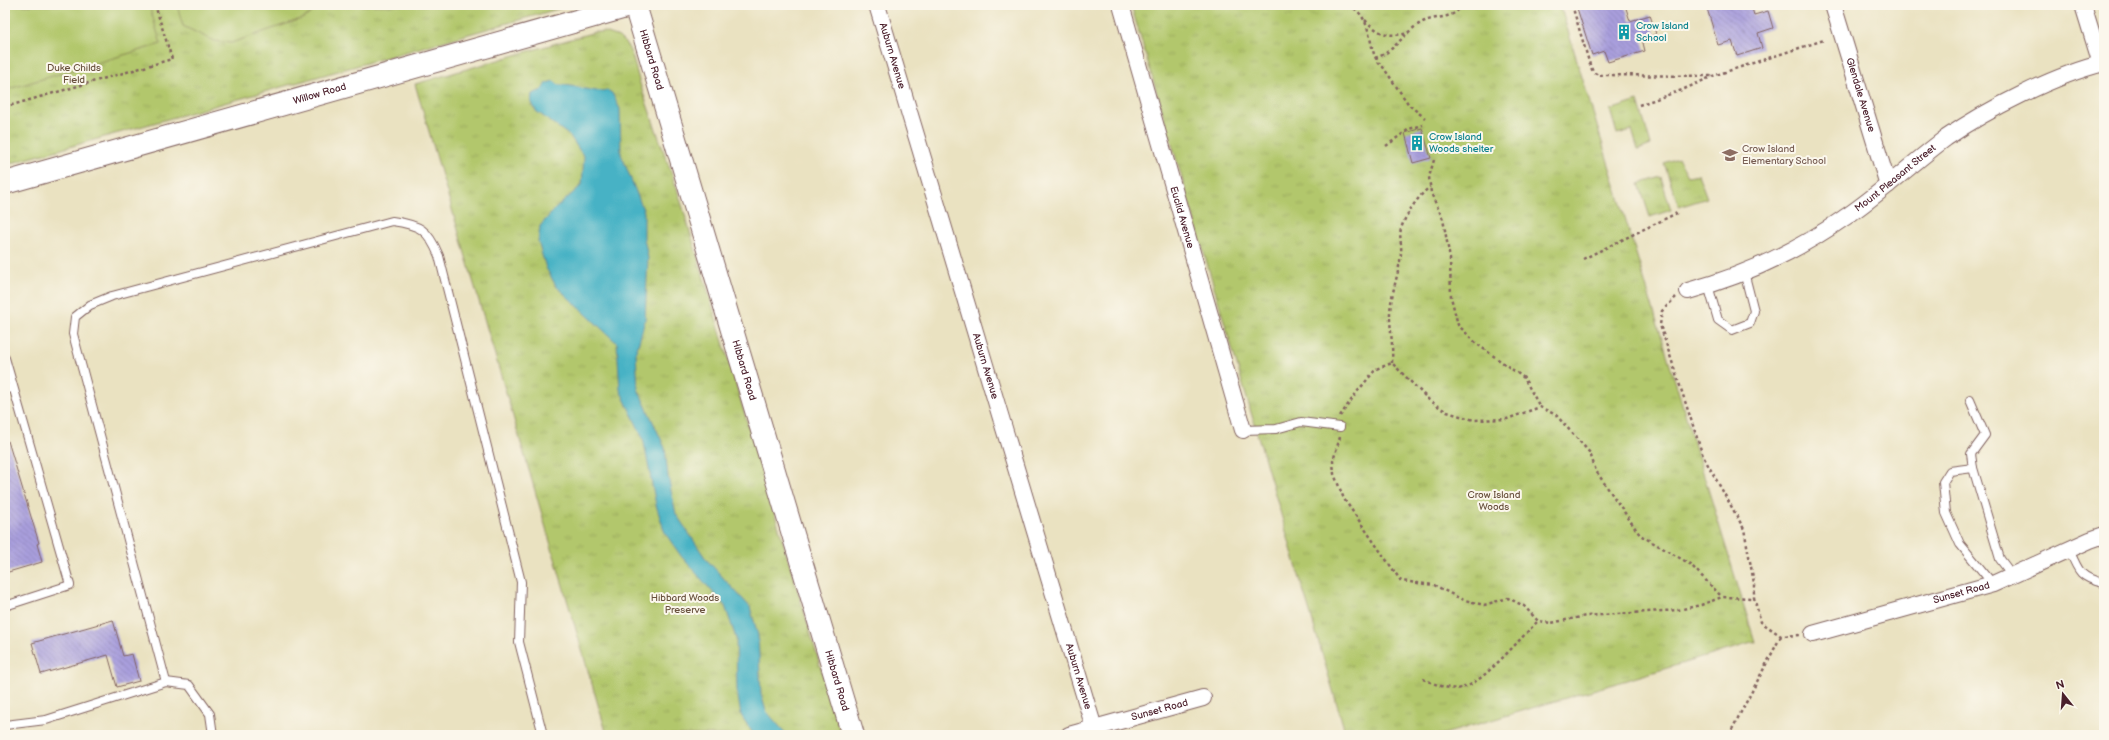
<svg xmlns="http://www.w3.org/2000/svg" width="2109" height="740" viewBox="0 0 2109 740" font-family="'Balsamiq Sans',sans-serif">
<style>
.park{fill:url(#park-tufts);stroke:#7e734c}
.garden{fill:#b2c76c;stroke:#7e734c}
.water{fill:#47b2c5;stroke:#486878}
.building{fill:url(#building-back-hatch)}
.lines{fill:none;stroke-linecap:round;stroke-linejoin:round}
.lane-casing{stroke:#826360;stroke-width:10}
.street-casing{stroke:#826360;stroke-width:18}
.secondary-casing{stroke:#826360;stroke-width:24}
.path{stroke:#826360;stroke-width:2.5;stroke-dasharray:3 3;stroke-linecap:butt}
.lane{stroke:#fff;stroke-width:8}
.street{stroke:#fff;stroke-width:16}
.secondary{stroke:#fff;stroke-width:22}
.labels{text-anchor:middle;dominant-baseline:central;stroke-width:4;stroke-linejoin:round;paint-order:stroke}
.culture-label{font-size:10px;fill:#0d838f;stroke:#fbf7ec;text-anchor:start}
.street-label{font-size:10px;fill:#4a1f2b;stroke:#fbf7ec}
.park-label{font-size:10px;fill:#69513e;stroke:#fbf7ec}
.education-label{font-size:10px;fill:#785e54;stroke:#fbf7ec;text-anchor:start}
</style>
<defs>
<pattern id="park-tufts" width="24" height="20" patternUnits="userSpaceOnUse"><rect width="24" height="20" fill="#b2c76c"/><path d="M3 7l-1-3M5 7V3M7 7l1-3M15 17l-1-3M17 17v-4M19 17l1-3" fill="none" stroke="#9baa5e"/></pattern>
<pattern id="building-back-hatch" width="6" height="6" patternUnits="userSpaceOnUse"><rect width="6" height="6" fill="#a99fdd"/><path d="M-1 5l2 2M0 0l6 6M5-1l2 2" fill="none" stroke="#8c81b3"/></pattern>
</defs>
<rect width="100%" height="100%" fill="#fbf7ec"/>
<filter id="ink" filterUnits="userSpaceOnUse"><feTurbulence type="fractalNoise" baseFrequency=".025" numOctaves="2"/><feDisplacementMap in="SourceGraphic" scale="8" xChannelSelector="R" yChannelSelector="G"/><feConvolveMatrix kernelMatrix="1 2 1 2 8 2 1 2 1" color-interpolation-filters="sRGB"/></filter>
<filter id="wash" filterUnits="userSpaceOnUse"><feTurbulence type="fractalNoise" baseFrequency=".012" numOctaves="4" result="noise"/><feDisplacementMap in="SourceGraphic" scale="16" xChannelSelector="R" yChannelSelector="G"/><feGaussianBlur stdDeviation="0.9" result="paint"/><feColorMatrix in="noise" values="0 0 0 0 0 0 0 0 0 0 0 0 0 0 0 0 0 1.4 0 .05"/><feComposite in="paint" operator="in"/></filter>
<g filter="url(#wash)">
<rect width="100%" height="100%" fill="#eae2c1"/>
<g class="park">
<polygon points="5,5 572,5 5,165"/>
<polygon points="1131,5 1560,5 1755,642 1441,735 1346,735"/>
<polygon points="595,32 605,32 619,37 627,45 632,55 641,87 679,195 841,735 607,735 415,84"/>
<polygon points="1638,101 1651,145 1638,150 1632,130 1617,134 1610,110"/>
<polygon points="1678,158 1688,176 1698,174 1707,198 1679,207 1664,163"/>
<polygon points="1661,177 1671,210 1650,217 1639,184"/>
</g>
<g class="garden">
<polygon points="5,5 149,5 161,44 5,90"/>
<polygon points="177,5 322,5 304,18 231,43 214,41 183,26"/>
</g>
<path class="water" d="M554,81L559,85C574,84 593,94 607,90L612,93L620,109L621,154L644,212V238L648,258L645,320L636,353L638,389L665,448L668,476L676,514L706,559L750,607L758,635L761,694L766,711L787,735H754L741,715L737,691L736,638L725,606L681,556L665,533L656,505L643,438L620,390L617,343L556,286L546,268L538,242L540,226L556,208L582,185L584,157L570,136L536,111L531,101L532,94L542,90L546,83Z"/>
<g id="blocks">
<g class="building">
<polygon points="1576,5 1625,5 1630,21 1650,15 1656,34 1642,39 1645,51 1608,62 1604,51 1592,55"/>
<polygon points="1706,5 1751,5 1754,15 1768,11 1773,28 1758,33 1762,48 1737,56 1732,41 1718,45"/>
<polygon points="1422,128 1431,158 1413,163 1405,133"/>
<polygon points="5,441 8,441 39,543 37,544 42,562 5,573"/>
<polygon points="113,620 123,656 132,654 139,681 117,687 108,655 41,674 32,643"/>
</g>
</g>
</g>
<g filter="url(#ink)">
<use href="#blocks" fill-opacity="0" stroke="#826360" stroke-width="1"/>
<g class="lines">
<defs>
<g id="lane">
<polyline points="1708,285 1718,320 1732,330 1750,323 1754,311 1744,272"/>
<polyline points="5,358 70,585 5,606"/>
<polyline points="5,390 13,387"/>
<polyline points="1970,400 1985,435 1971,454 1973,468 2000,559 2012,575"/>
<polyline points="1243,430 1276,429 1301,422 1340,427"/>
<polyline points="1973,468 1950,471 1943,482 1946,513 1960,544 1993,584"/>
<path d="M2069,549C2078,571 2080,578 2104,583"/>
<path d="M166,682L73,334L75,317L90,305L112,296L392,221C420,225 428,229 439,256L521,582L519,642L543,735"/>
<polyline points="5,725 46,720 166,682 189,685 210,714 213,735"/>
</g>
<g id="street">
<path id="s1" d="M877,5L1094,728"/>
<path id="s2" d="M1121,5L1243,430"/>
<path id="s3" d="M1833,5L1888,185"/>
<polyline points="2083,5 2101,64"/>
<path id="s4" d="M1688,291C1743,276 1797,251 1844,218C1880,194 1911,164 1946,138C1988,109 2055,75 2104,63"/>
<path id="s5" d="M1813,634L1993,584L2090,540L2104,535"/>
<path id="s6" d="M1069,735L1203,698"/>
</g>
<g id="secondary">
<path id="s7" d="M635,5L853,735"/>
<path id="s8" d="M5,183L633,5"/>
</g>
</defs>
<use href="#lane" class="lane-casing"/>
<use href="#street" class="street-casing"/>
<use href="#secondary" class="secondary-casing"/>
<g class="path">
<path d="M1349,5C1377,20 1365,54 1383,67L1409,105L1425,118"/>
<polyline points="1572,5 1590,65 1593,72 1598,75 1711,76"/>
<path d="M1365,20C1380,35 1388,37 1409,33"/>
<path d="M1375,58C1396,52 1405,29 1425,21C1437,16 1456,19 1461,5"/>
<polyline points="1639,105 1682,90 1713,76 1824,40"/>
<polyline points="5,107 172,59 155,5"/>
<polyline points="1386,146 1409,129 1423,125"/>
<polyline points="1434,160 1429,177 1431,193 1443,219 1450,259 1451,297 1458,325 1477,344 1524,378 1540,407"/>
<polyline points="1583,259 1677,213"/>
<polyline points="1676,297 1662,311 1660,325 1703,456 1744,529 1754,583 1754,598"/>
<path d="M1392,363C1393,346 1391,335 1390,320C1389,297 1399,276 1401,253C1402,246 1399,236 1401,229C1405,215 1419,195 1430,187"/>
<polyline points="1340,416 1357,392 1376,369 1392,363 1429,400 1447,412 1474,420 1507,419 1540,407 1556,415 1590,453 1596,471 1640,535 1690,564 1722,597"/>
<polyline points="1340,437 1333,461 1334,474 1344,499 1401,581 1434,585 1461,599 1484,605 1508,598 1524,606 1538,621 1551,623 1586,616 1678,610 1701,605 1722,597 1754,598 1761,622 1781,636 1800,635"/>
<path d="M1423,679C1435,684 1452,692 1465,687C1486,680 1521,637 1538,621"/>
<polyline points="1729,735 1781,636"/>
</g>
<use href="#lane" class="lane"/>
<use href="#street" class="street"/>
<use href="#secondary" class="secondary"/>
</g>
</g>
<defs>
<symbol id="building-bare" viewBox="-9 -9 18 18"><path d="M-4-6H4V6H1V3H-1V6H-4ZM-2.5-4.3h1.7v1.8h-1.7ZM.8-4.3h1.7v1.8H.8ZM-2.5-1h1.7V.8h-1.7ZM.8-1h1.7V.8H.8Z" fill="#0f9aa8" stroke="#fbf7ec" stroke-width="2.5" paint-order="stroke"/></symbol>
<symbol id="school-bare" viewBox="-9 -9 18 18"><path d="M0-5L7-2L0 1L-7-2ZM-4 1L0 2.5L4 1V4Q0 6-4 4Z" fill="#8d6e63" stroke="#fbf7ec" stroke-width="2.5" paint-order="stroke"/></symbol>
</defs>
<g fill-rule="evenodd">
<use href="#building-bare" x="1613" y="21" width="22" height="22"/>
<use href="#building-bare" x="1406" y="132" width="22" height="22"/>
<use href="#school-bare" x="1719" y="144" width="22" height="22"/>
</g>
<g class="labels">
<g class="culture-label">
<text x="1636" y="26">Crow Island<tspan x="1636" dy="12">School</tspan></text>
<text x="1429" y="137">Crow Island<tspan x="1429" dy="12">Woods shelter</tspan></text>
</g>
<g class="street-label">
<text stroke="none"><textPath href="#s1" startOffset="53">Auburn Avenue</textPath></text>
<text stroke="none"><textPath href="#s7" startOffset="57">Hibbard Road</textPath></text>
<text stroke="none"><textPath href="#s8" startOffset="327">Willow Road</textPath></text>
<text stroke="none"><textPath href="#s3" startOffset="94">Glendale Avenue</textPath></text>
<text stroke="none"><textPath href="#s4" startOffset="238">Mount Pleasant Street</textPath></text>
<text stroke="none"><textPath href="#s2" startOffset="221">Euclid Avenue</textPath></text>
<text stroke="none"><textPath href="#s1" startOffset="377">Auburn Avenue</textPath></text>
<text stroke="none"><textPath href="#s7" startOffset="381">Hibbard Road</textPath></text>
<text stroke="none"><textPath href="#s5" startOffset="154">Sunset Road</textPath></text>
<text stroke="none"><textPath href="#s1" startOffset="701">Auburn Avenue</textPath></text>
<text stroke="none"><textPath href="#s7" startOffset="705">Hibbard Road</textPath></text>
<text stroke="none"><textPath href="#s6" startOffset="94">Sunset Road</textPath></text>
</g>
<g class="park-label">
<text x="74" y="68">Duke Childs<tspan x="74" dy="12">Field</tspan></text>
<text x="1494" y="495">Crow Island<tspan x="1494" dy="12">Woods</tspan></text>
<text x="685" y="598">Hibbard Woods<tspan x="685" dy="12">Preserve</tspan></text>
</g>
<g class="education-label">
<text x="1742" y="149">Crow Island<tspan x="1742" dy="12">Elementary School</tspan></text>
</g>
</g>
<rect width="2109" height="740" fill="none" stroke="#fbf7ec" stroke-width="20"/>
<g transform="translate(2063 694) rotate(343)" stroke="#fbf7ec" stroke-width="3" paint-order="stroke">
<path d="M0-3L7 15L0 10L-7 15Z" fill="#4a1f2b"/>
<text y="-6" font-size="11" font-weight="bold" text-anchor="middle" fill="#4a1f2b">N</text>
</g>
</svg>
